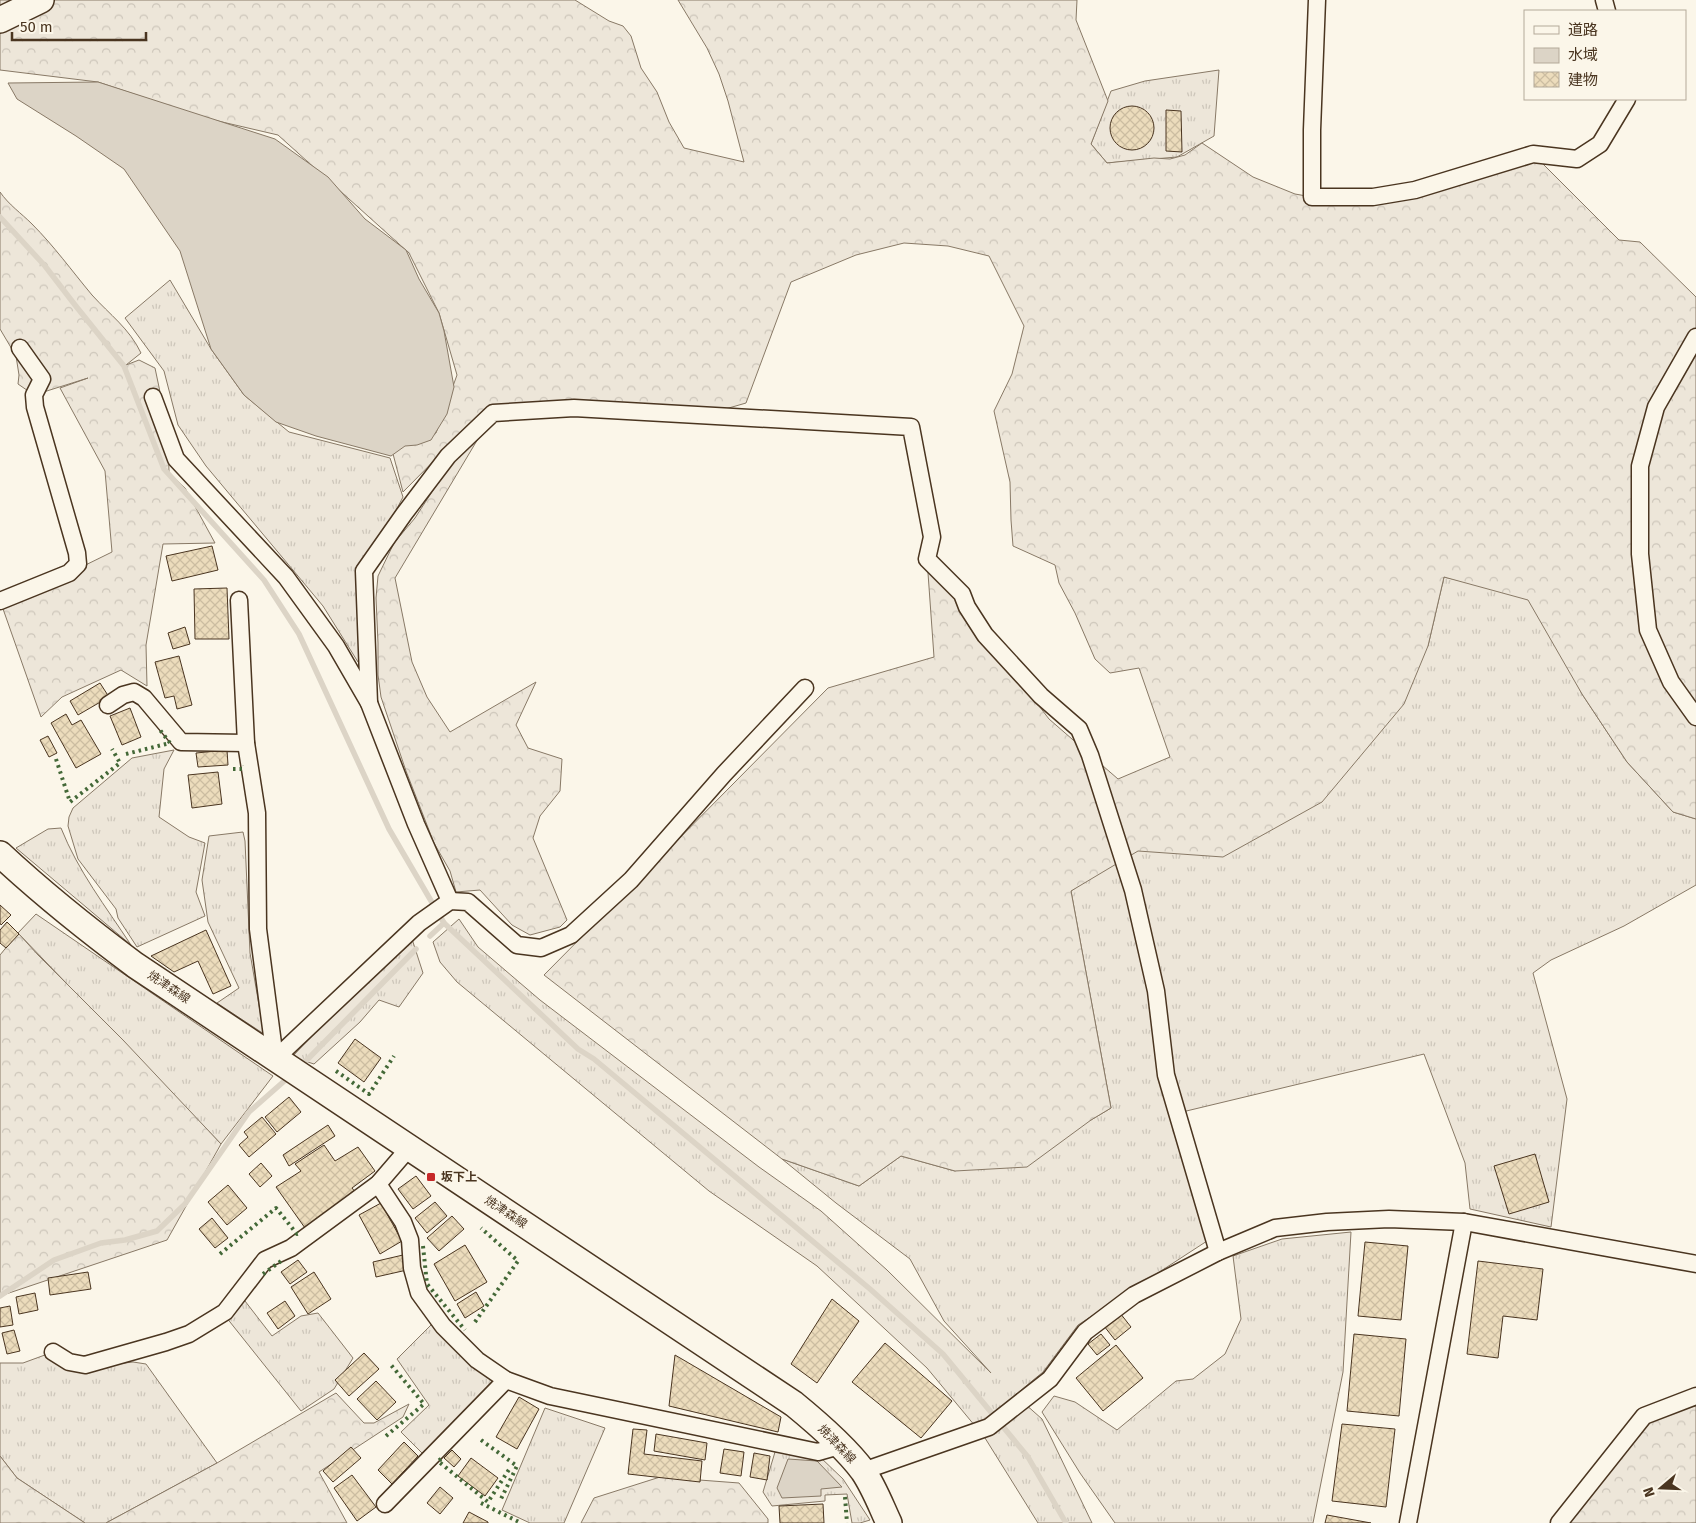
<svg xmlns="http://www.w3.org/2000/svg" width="1696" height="1523" viewBox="0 0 1696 1523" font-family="'Fira Sans','Noto Sans JP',sans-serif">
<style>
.grass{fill:url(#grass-tufts);stroke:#887966}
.forest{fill:url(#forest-crowns);stroke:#887966}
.water{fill:#dcd4c6;stroke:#887966}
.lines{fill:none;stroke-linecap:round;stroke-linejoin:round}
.stream{stroke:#dcd4c6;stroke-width:5.5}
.building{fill:url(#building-cross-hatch);stroke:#4a3520}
.minor-casing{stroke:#4a3520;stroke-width:19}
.primary-casing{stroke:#4a3520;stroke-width:28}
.minor{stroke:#fbf6e9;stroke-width:16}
.primary{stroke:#fbf6e9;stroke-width:25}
.hedge{stroke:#436837;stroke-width:4;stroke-dasharray:2.5 4;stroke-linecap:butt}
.poi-dot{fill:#c62828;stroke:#fbf6e9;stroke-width:2}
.labels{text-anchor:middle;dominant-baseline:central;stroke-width:4;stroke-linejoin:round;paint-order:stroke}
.street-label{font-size:12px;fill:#4a3520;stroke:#fbf6e9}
.poi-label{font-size:12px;font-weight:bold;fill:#4a3520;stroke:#fbf6e9;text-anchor:start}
</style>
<defs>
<pattern id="grass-tufts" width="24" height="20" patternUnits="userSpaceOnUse" patternTransform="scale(1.25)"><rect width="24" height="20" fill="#ede6d9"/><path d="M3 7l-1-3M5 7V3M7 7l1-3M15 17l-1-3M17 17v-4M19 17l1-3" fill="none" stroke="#cdc6ba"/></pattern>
<pattern id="forest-crowns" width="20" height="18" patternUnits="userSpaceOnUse" patternTransform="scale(1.25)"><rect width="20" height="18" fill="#ede6d9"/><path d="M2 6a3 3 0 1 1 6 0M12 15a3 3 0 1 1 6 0" fill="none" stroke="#cdc6ba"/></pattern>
<pattern id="building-cross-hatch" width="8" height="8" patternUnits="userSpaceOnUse" patternTransform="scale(1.25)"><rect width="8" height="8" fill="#ecdcbc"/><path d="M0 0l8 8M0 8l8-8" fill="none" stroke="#ccbda1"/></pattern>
</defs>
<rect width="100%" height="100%" fill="#fbf6e9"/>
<g class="grass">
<polygon points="1219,70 1214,136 1177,157 1107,163 1091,144 1111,91 1145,81"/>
<polygon points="170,280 211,349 244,395 289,432 390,458 403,497 364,571 367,609 358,662 323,606 206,466 178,425 164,371 125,318"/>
<polygon points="1444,577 1536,598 1582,694 1627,762 1673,812 1696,819 1696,885 1624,926 1551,960 1533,973 1567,1099 1551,1227 1470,1209 1465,1163 1424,1054 1178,1113 1207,1241 1078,1325 1043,1372 1015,1395 1042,1419 1092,1523 1038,1523 985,1438 927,1368 817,1266 709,1191 457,982 440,962 433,942 459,919 478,947 540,1000 759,1167 821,1211 887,1270 991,1373 944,1321 910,1259 836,1203 782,1159 859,1186 901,1156 955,1171 1091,1120 1111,1108 1071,891 1428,646"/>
<polygon points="174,750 164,769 159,817 189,837 205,843 196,892 205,916 137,947 118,918 116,909 78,859 68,826 69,817 73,808 132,758"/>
<path d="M61,828C78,871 106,907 131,945L16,848L48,829Z"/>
<polygon points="243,832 245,841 250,953 264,1034 217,1003 239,988 208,922 202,880 209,836"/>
<polygon points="36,914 273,1076 221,1144 18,933"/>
<polygon points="412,939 423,973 399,1007 379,1000 360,1022 314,1064 292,1057 330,1017"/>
<polygon points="1351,1232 1343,1372 1313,1523 1115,1523 1080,1473 1042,1412 1054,1396 1075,1402 1117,1430 1176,1381 1193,1379 1225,1354 1241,1319 1233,1256 1282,1239"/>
<polygon points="245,1301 272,1336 301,1316 318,1313 353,1358 334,1389 301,1411 226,1317"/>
<polygon points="432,1324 496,1381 422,1453 401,1432 429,1405 397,1359"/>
<polygon points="53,1352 83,1368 133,1362 146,1364 217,1463 106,1523 85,1523 17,1478 0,1456 0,1363 23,1363"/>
<polygon points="545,1408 605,1428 564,1523 530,1523 502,1510"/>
<polygon points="775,1452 819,1456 843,1479 870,1520 860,1523 852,1523 847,1494 825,1495 825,1501 772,1506 763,1492"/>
</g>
<g class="forest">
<polygon points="0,0 575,0 609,21 623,26 631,36 641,68 657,92 669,122 684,148 744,162 728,101 719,74 707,48 678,0 1077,0 1076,20 1108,101 1091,144 1107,163 1154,158 1170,159 1185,155 1202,143 1253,177 1295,194 1312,197 1415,190 1533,154 1619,240 1640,242 1696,297 1696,819 1673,812 1627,762 1582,694 1528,600 1444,577 1428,646 1404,704 1322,802 1223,857 1138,851 1071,891 1111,1108 1091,1120 1027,1167 955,1171 901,1156 859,1186 782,1159 544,975 828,688 934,657 927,559 1049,719 1118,779 1170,757 1139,668 1110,673 1095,659 1075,613 1059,583 1055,565 1013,546 1011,520 1010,482 994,411 1012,374 1024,326 989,256 948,246 904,243 856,255 791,282 746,403 708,414 612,410 484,410 403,492 392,450 436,433 457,375 439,313 409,253 278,135 205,118 98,82 0,70"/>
<path d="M0,192C9,205 21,213 32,224C54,246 72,271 92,295C110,315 129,328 141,353L126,365L139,360L155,368L168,430L169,473L185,488L215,543L163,544L146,645L147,686L121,670L62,697L41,717L2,606L112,552L105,471L60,388L88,378L34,395L18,384L19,375L16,356L0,329Z"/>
<polygon points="491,417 395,578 412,662 427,697 450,732 536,682 516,725 528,748 562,759 560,791 540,816 533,838 567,920 560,927 530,935 512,925 480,890 456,892 450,871 434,843 406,771 381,697 378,675 378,643 376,598 378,576 394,543 415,518 443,475 461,443"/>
<polygon points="18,933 38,955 123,1040 221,1144 167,1240 0,1296 0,955"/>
<polygon points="336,1393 364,1423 374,1423 409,1404 403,1417 319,1472 347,1523 106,1523 217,1463"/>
<polygon points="1696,1406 1696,1523 1566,1523 1650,1420 1684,1408"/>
<polygon points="0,1456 17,1478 85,1523 0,1523"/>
<polygon points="660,1477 739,1483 768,1519 768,1523 581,1523 594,1498"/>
</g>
<g class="water">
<polygon points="98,82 275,139 328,177 365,219 406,250 419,279 439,313 444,331 454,387 447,414 431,440 417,445 405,446 391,456 316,436 276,422 244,395 211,349 180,251 124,169 76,136 17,99 8,83"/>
<polygon points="788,1459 817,1461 842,1487 821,1489 821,1496 782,1498 777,1488"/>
</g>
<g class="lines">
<g class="stream">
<polyline points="0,217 45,266 75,305 124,366 164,469 264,580 299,634 389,829 444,923 578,1049 594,1059 870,1289 943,1354 1028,1457 1066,1523"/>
<polyline points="430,936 444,923"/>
<polyline points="299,1068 416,949"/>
<polyline points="0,1296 54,1260 101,1243 125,1240 157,1231 185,1204 249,1112 290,1076"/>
</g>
</g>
<g class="building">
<circle cx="1132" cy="128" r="22"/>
<polygon points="1166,110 1181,111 1182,152 1166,151"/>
<polygon points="212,546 218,570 172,581 166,556"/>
<polygon points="227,588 229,639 195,639 194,589"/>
<polygon points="185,627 190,644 173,649 168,633"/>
<polygon points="179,656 192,705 177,709 174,696 165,698 155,662"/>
<polygon points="100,683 109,697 78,715 70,701"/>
<polygon points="130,708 141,737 122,745 110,716"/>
<polygon points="66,714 72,725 81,720 101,754 76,768 51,723"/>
<polygon points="48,736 57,753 49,757 40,740"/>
<polygon points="227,750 228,765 198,767 196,753"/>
<polygon points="218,772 222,804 192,808 188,775"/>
<polygon points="0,905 11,915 1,925 0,923"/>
<polygon points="7,922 19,934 6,948 0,943 0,930"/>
<polygon points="206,930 231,986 213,994 198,961 174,972 151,956"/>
<polygon points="355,1039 381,1058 364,1082 338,1063"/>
<polygon points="289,1097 301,1112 277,1132 265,1117"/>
<polygon points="262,1117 276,1134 249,1157 239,1145 248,1137 244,1132"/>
<polygon points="328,1125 335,1136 289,1166 283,1155"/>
<polygon points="324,1145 335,1161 358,1147 375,1171 352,1188 356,1193 305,1228 276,1187 301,1171 295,1164"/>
<polygon points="1535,1154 1549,1202 1509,1214 1494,1166"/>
<polygon points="261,1163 272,1176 260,1187 249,1174"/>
<polygon points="416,1176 431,1196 413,1209 398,1189"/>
<polygon points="228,1185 247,1208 227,1225 208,1202"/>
<polygon points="435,1202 447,1216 427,1233 415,1218"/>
<polygon points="381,1203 402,1241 380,1254 359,1215"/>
<polygon points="452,1216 464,1229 439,1251 427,1238"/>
<polygon points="212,1218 228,1238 215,1248 199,1229"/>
<polygon points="1365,1242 1408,1246 1401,1320 1358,1316"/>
<polygon points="465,1245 487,1282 455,1301 434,1264"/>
<polygon points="403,1255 407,1270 376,1277 373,1262"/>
<polygon points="298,1260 307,1272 290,1284 281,1272"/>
<polygon points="1478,1261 1543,1269 1537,1320 1503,1316 1498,1358 1467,1354"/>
<polygon points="88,1272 91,1289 50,1295 48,1278"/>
<polygon points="314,1272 331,1299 308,1314 291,1287"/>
<polygon points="476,1292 484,1306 465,1318 457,1304"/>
<polygon points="35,1293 38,1310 19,1314 16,1297"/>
<polygon points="832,1299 859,1321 817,1383 791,1364"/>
<polygon points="285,1301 295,1316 278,1329 267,1313"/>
<polygon points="10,1306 13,1325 0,1327 0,1308"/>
<polygon points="1120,1313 1131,1327 1115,1340 1104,1326"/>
<polygon points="14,1330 20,1351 7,1354 2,1333"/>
<polygon points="1101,1334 1110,1345 1097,1355 1088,1344"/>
<polygon points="1354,1334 1406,1339 1399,1416 1347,1411"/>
<polygon points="885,1343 952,1401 921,1438 852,1382"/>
<polygon points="1116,1345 1143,1378 1103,1411 1076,1378"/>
<polygon points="364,1353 379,1369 349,1396 335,1380"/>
<polygon points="675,1355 781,1417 778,1432 669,1406"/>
<polygon points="376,1381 396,1402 377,1420 357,1399"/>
<polygon points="519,1397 539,1409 517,1449 496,1437"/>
<polygon points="1342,1424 1395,1429 1386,1507 1332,1501"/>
<polygon points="633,1429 647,1430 644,1454 702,1461 700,1482 628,1474"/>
<polygon points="656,1434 707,1443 705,1460 654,1451"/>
<polygon points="404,1442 418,1456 392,1484 378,1470"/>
<polygon points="351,1447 361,1458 333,1482 323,1471"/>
<polygon points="724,1449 744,1452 741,1476 720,1473"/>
<polygon points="452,1450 461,1459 454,1467 444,1458"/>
<polygon points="754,1453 770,1456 767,1480 750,1477"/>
<polygon points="471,1458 498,1478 485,1496 458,1476"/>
<polygon points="352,1475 376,1507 357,1521 334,1488"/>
<polygon points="440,1487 453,1498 440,1514 427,1503"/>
<polygon points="823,1504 824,1523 780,1523 779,1506"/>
<polygon points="469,1512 488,1522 488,1523 463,1523"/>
<polygon points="1327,1515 1371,1523 1325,1523"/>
</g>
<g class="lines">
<defs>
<g id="minor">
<polyline points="1317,0 1312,130 1312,197 1373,197 1415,190 1533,154 1577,159 1600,144 1627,99"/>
<polyline points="1604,0 1607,11"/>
<polyline points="1696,337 1656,407 1640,466 1640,554 1648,630 1671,682 1696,717"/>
<polyline points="153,397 176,459 286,577 336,646 369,703 416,824 450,901"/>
<polyline points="239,600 246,743 257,813 258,929 275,1059"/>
<polyline points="0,601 69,573 78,564 77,553 35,407 34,395 42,379 20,348"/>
<polyline points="369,703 364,571 404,514 448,456 493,413 574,408 911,427 932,537 927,559 962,594 967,607 985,635 1041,696 1079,729 1090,755 1133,890 1156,991 1166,1075 1218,1252"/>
<polyline points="108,705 123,695 134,692 144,698 181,742 246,743"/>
<polyline points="275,1059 419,923 450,901 468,902 517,945 541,948 571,935 631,880 724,774 805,688"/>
<polyline points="378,1184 403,1222 410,1240 412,1268 419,1293 443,1326 477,1360 506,1380 550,1396 818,1452 839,1446"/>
<polyline points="53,1352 69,1362 85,1365 166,1342 189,1334 225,1312 265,1260 291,1248 378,1184 409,1148"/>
<polyline points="863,1471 989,1427 1050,1379 1085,1332 1134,1295 1218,1252 1275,1228 1327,1222 1389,1219 1464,1222 1696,1264"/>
<polyline points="385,1504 506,1380"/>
<polyline points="1408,1523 1464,1222"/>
<polyline points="1559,1523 1644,1416 1696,1396"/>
</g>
<g id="primary">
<polyline points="0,20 41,0"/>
<path d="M0,854C43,894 88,930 135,965L794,1404C816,1422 846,1448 863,1471C874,1487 881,1506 889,1523"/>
</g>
</defs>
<use href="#minor" class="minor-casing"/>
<use href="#primary" class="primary-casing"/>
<use href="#minor" class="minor"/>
<use href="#primary" class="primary"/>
<g class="hedge">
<polyline points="126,754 170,743 160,730"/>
<polyline points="56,759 70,802 120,763 112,749"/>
<polyline points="233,769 243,769 242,766"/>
<polyline points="336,1071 369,1094 394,1056"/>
<polyline points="423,1246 427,1284 465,1330"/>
<polyline points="220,1254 276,1208 297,1234 301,1232"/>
<polyline points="263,1274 284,1259"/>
<polyline points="475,1322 518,1261 481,1228"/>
<polyline points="386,1436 424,1404 391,1365"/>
<polyline points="481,1440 517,1466 500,1501"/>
<polyline points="441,1459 438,1461 488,1502 510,1468"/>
<polyline points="845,1497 847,1523"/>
<polyline points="481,1503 521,1523"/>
</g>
</g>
<rect class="poi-dot" x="426" y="1172" width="10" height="10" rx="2.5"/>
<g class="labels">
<g class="street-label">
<text transform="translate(169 987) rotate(34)">焼津森線</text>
<text transform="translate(506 1212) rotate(34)">焼津森線</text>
<text transform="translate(837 1444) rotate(46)">焼津森線</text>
</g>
<g class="poi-label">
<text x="441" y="1177">坂下上</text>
</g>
</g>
<rect x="1524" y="10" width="162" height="90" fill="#fbf6e9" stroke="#b4a999"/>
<rect x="1534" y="26" width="25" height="8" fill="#fbf6e9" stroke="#b4a999"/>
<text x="1568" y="35" font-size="15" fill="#4a3520">道路</text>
<rect x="1534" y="48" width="25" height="15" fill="#dcd4c6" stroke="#b4a999"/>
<text x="1568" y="60" font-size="15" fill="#4a3520">水域</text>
<rect x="1534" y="72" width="25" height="15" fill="url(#building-cross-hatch)" stroke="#b4a999"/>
<text x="1568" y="85" font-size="15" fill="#4a3520">建物</text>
<g transform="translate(1661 1488) rotate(251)" stroke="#fbf6e9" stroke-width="4" paint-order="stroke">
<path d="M0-4L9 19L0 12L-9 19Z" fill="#4a3520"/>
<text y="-8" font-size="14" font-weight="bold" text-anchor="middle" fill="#4a3520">N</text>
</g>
<path d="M12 32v8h134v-8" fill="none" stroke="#4a3520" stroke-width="2.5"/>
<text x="20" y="32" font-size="15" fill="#4a3520" stroke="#fbf6e9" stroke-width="4" paint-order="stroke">50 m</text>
</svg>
